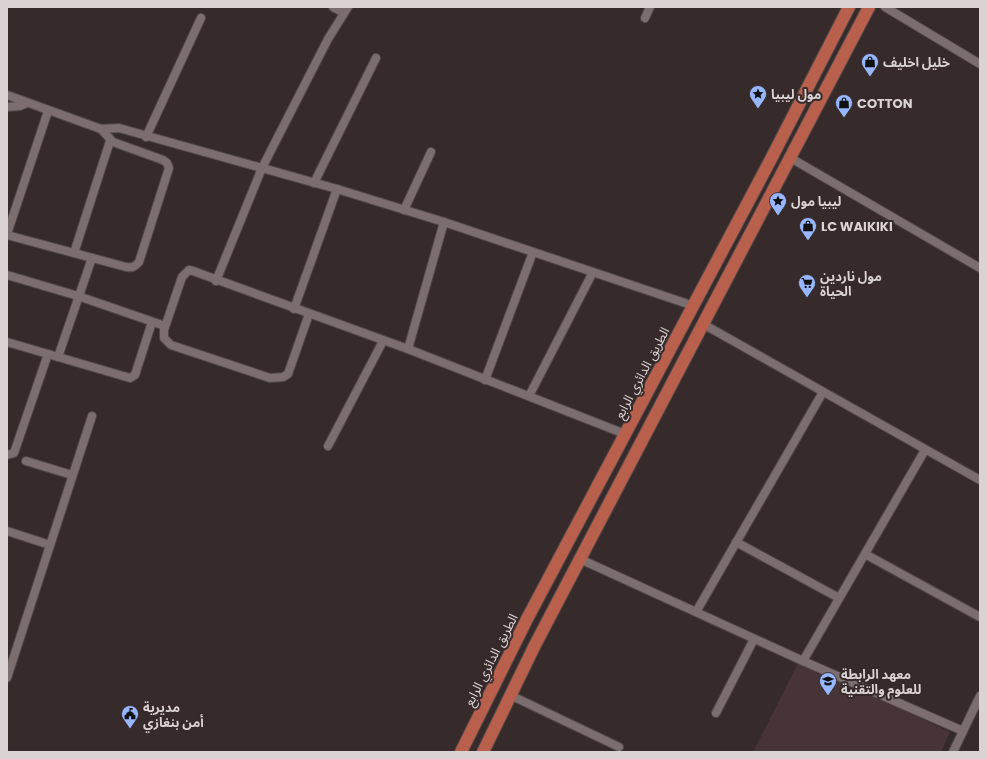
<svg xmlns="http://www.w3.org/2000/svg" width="987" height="759" viewBox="0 0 987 759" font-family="Poppins,'Noto Sans Arabic',sans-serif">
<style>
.built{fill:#463436}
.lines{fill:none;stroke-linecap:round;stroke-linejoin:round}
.minor-casing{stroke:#524849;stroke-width:10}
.primary-casing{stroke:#524849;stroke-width:14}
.minor{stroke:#7c6e6f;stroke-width:8}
.primary{stroke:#b8604c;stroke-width:12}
.labels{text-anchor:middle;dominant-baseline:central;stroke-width:4;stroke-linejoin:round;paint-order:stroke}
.poi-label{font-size:13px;font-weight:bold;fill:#dbd3d3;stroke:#362a2b;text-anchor:start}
.street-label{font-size:13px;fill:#dbd3d3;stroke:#362a2b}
</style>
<rect width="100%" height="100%" fill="#362a2b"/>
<polygon class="built" points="799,661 950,732 941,752 753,752"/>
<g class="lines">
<defs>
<g id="minor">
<polyline points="333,7 344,13"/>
<polyline points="885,7 980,64"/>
<polyline points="645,18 650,7"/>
<polyline points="7,95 101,129 119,128 337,189 444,222 694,306"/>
<polyline points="7,107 20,106 27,103"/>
<polyline points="146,137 201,18"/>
<polyline points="789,157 980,268"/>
<polyline points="314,183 376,58"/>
<polyline points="404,210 431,152"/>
<polyline points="7,234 48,111"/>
<path d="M7,235L126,267C132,268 135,267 139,262L169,168L167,163L163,160L113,142L101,129"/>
<polyline points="74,253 110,141"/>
<polyline points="7,275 78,296 165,326"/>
<polyline points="216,281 262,168 328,39 348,7"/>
<polyline points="294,309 337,189"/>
<polyline points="309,314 288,374 283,377 270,378 171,345 164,338 164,330 182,277 189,270 193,271 408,349 625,434"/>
<polyline points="703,324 980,480"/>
<polyline points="7,342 130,378 135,375 152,322"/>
<polyline points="408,349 444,222"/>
<polyline points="58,357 92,258"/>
<polyline points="485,380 533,252"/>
<polyline points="529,396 593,272"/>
<polyline points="328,446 383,341"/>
<polyline points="7,455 14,453 48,354"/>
<polyline points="26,461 72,475"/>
<polyline points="7,531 50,545"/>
<polyline points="736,542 839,598"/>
<polyline points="865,554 980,617"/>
<polyline points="580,559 803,661 963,731"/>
<polyline points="696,612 823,392"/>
<polyline points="803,661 925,450"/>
<polyline points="7,678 92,416"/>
<polyline points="510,695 619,747"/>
<polyline points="716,713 754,639"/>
<polyline points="953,752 980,696"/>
</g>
<g id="primary">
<polyline points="461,752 527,619 771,159 849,7"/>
<polyline points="483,752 535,645 869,7"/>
</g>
</defs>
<use href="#minor" class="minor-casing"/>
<use href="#primary" class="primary-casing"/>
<use href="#minor" class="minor"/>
<use href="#primary" class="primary"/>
</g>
<defs>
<symbol id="shop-pin" viewBox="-11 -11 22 30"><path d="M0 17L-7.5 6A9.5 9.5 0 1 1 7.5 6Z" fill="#96b6fd" stroke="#362a2b"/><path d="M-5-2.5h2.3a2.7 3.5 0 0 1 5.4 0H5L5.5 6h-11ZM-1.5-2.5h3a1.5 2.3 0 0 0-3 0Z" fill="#111"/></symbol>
<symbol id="sight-pin" viewBox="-11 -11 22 30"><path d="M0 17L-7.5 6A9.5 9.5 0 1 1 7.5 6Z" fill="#96b6fd" stroke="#362a2b"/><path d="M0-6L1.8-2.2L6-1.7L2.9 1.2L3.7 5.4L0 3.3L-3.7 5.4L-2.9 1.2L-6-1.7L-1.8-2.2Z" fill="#111"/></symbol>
<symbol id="supermarket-pin" viewBox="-11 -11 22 30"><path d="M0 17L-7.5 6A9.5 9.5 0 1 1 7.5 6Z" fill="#96b6fd" stroke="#362a2b"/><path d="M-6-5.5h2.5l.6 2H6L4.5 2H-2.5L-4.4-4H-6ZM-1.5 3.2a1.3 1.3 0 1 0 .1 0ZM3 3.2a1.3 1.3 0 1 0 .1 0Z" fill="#111"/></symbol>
<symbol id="university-pin" viewBox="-11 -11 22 30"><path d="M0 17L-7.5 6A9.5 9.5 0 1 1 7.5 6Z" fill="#96b6fd" stroke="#362a2b"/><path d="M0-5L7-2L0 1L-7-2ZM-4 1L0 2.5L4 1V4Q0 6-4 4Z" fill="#111"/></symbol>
<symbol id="civic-pin" viewBox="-11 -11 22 30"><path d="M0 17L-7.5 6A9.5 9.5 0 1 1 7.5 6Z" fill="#96b6fd" stroke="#362a2b"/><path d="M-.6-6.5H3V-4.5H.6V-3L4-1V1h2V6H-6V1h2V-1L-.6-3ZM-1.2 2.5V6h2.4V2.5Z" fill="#111"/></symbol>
</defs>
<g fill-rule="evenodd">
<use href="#shop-pin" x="860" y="52" width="20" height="27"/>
<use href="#sight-pin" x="748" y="84" width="20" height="27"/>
<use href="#shop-pin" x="834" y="93" width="20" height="27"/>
<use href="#sight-pin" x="768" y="191" width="20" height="27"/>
<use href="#shop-pin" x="798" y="216" width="20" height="27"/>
<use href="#supermarket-pin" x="797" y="273" width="20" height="27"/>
<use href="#university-pin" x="818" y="671" width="20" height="27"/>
<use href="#civic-pin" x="120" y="704" width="20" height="27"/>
</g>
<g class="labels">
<g class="poi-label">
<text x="883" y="62">خليل اخليف</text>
<text x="771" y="94">مول ليبيا</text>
<text x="857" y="103">COTTON</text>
<text x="791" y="201">ليبيا مول</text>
<text x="821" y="226">LC WAIKIKI</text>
<text x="820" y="276">مول ناردين<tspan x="820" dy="15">الحياة</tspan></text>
<text x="841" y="674">معهد الرابطة<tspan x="841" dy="15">للعلوم والتقنية</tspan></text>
<text x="143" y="707">مديرية<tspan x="143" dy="15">أمن بنغازي</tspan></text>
</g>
<g class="street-label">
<text transform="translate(642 373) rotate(-62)">الطريق الدائري الرابع</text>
<text transform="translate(491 660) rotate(-63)">الطريق الدائري الرابع</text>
</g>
</g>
<rect width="987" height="759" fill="none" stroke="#dbd3d3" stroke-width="16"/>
</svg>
